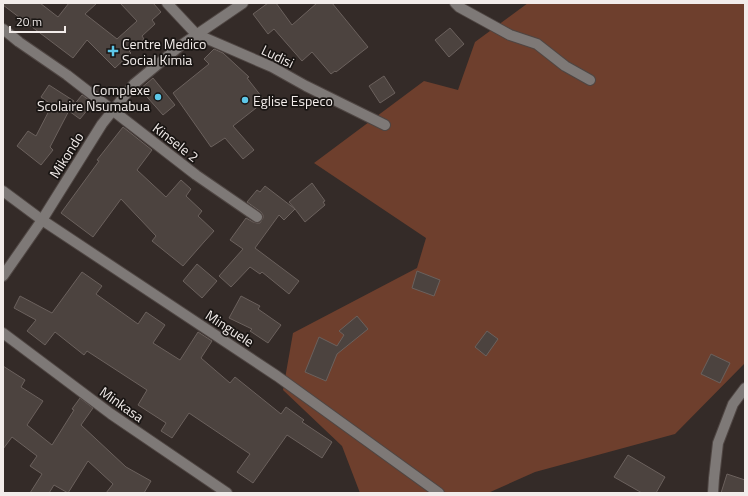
<svg xmlns="http://www.w3.org/2000/svg" width="748" height="496" viewBox="0 0 748 496" font-family="'Titillium Web',sans-serif">
<style>
.green{fill:#6e3f2d}
.building{fill:#4c433f;stroke:#6b615d}
.lines{fill:none;stroke-linecap:round;stroke-linejoin:round}
.minor-casing{stroke:#4f4643;stroke-width:12}
.minor{stroke:#7e7977;stroke-width:10}
.poi-dot{fill:#5dc7e8;stroke:#191513;stroke-width:1.5}
.labels{text-anchor:middle;dominant-baseline:central;stroke-width:3.5;stroke-linejoin:round;paint-order:stroke}
.poi-label{font-size:14px;fill:#f2ecea;stroke:#191513;text-anchor:start}
.street-label{font-size:14px;fill:#f2ecea;stroke:#191513}
</style>
<rect width="100%" height="100%" fill="#342b28"/>
<polygon class="green" points="528,3 745,3 745,363 675,434 535,472 488,493 360,493 342,446 283,390 293,333 417,268 426,238 314,163 424,81 458,90 475,42"/>
<g class="building">
<polygon points="3,3 40,3 58,17 69,3 97,3 85,14 117,39 137,21 120,3 153,3 161,12 152,20 155,24 142,36 144,39 129,51 131,53 115,68 87,40 73,58 3,5"/>
<polygon points="268,3 276,3 292,25 317,3 332,3 368,47 336,72 335,71 331,74 312,52 302,61 274,29 268,34 253,14"/>
<polygon points="450,28 464,44 449,57 435,40"/>
<polygon points="214,49 223,53 249,77 247,78 265,101 233,126 254,150 243,159 225,138 211,147 173,93 209,64 204,59"/>
<polygon points="384,76 395,93 380,103 369,86"/>
<polygon points="153,78 175,105 163,115 140,89"/>
<polygon points="49,85 74,101 50,147 53,150 41,165 17,146 28,131 36,136 52,105 41,97"/>
<polygon points="82,95 93,103 80,119 69,111"/>
<polygon points="123,127 152,150 137,170 166,197 181,180 191,189 186,196 202,211 198,216 214,231 204,242 183,266 152,241 156,236 121,199 93,237 61,213 99,161 97,160"/>
<polygon points="312,183 325,201 323,202 325,205 305,222 295,209 284,220 279,215 255,248 299,281 289,294 262,272 260,274 250,267 231,287 219,276 243,249 230,240 246,218 253,222 257,223 260,223 263,218 263,215 261,212 247,202 257,190 260,192 265,186 295,209 289,202"/>
<polygon points="197,264 217,281 202,298 183,281"/>
<polygon points="417,271 440,280 434,296 412,288"/>
<polygon points="82,272 102,286 96,294 138,324 146,312 165,325 153,343 180,360 198,332 212,341 201,358 230,383 235,377 281,414 286,407 304,420 302,422 332,442 322,458 287,435 253,483 237,472 250,454 189,413 172,438 161,431 166,423 138,405 147,390 87,351 84,355 55,332 45,345 27,331 36,320 14,308 20,296 52,313"/>
<polygon points="241,296 260,306 258,309 281,325 268,343 250,331 252,329 229,318"/>
<polygon points="357,316 368,329 337,354 326,381 305,372 319,337 337,346 344,335 339,331"/>
<polygon points="487,331 498,339 486,356 475,347"/>
<polygon points="711,354 730,363 720,383 701,374"/>
<polygon points="3,366 25,380 21,387 43,401 27,425 52,445 74,410 72,409 80,398 93,408 81,425 126,467 151,481 144,493 106,493 113,484 88,461 68,493 54,485 49,493 30,493 42,474 30,466 37,456 12,437 3,449"/>
<polygon points="628,455 665,477 656,493 642,493 614,477"/>
<polygon points="727,474 745,480 745,493 721,493"/>
</g>
<g class="lines">
<defs>
<g id="minor">
<polyline points="167,3 196,34 272,67 306,86 385,125"/>
<polyline points="455,3 459,7 510,35 537,44 565,66 590,80"/>
<polyline points="3,29 19,42 67,75 196,175 257,217"/>
<polyline points="3,191 42,220 277,376 439,493"/>
<polyline points="3,276 42,220 102,124 134,84 180,46 243,3"/>
<polyline points="3,333 111,414 227,493"/>
<polyline points="713,493 714,478 718,443 733,404 745,388"/>
</g>
</defs>
<use href="#minor" class="minor-casing"/>
<use href="#minor" class="minor"/>
</g>
<g class="poi-dot">
<path d="M111 45h4v4h4v4h-4v4h-4v-4h-4v-4h4z"/>
<circle cx="158" cy="97" r="4"/>
<circle cx="245" cy="100" r="4"/>
</g>
<g class="labels">
<g class="poi-label">
<text x="122" y="43">Centre Medico<tspan x="122" dy="16">Social Kimia</tspan></text>
<text x="150" y="89" text-anchor="end">Complexe<tspan x="150" dy="16">Scolaire Nsumabua</tspan></text>
<text x="253" y="100">Eglise Especo</text>
</g>
<g class="street-label">
<text transform="translate(278 56) rotate(26)">Ludisi</text>
<text transform="translate(176 142) rotate(38)">Kinsele 2</text>
<text transform="translate(66 155) rotate(-58)">Mikondo</text>
<text transform="translate(230 328) rotate(33)">Minguele</text>
<text transform="translate(122 404) rotate(35)">Minkasa</text>
</g>
</g>
<rect width="748" height="496" fill="none" stroke="#f2ecea" stroke-width="8"/>
<path d="M10 26v6h55v-6" fill="none" stroke="#f2ecea" stroke-width="2"/>
<text x="16" y="26" font-size="12" fill="#f2ecea" stroke="#191513" stroke-width="3" paint-order="stroke">20 m</text>
</svg>
